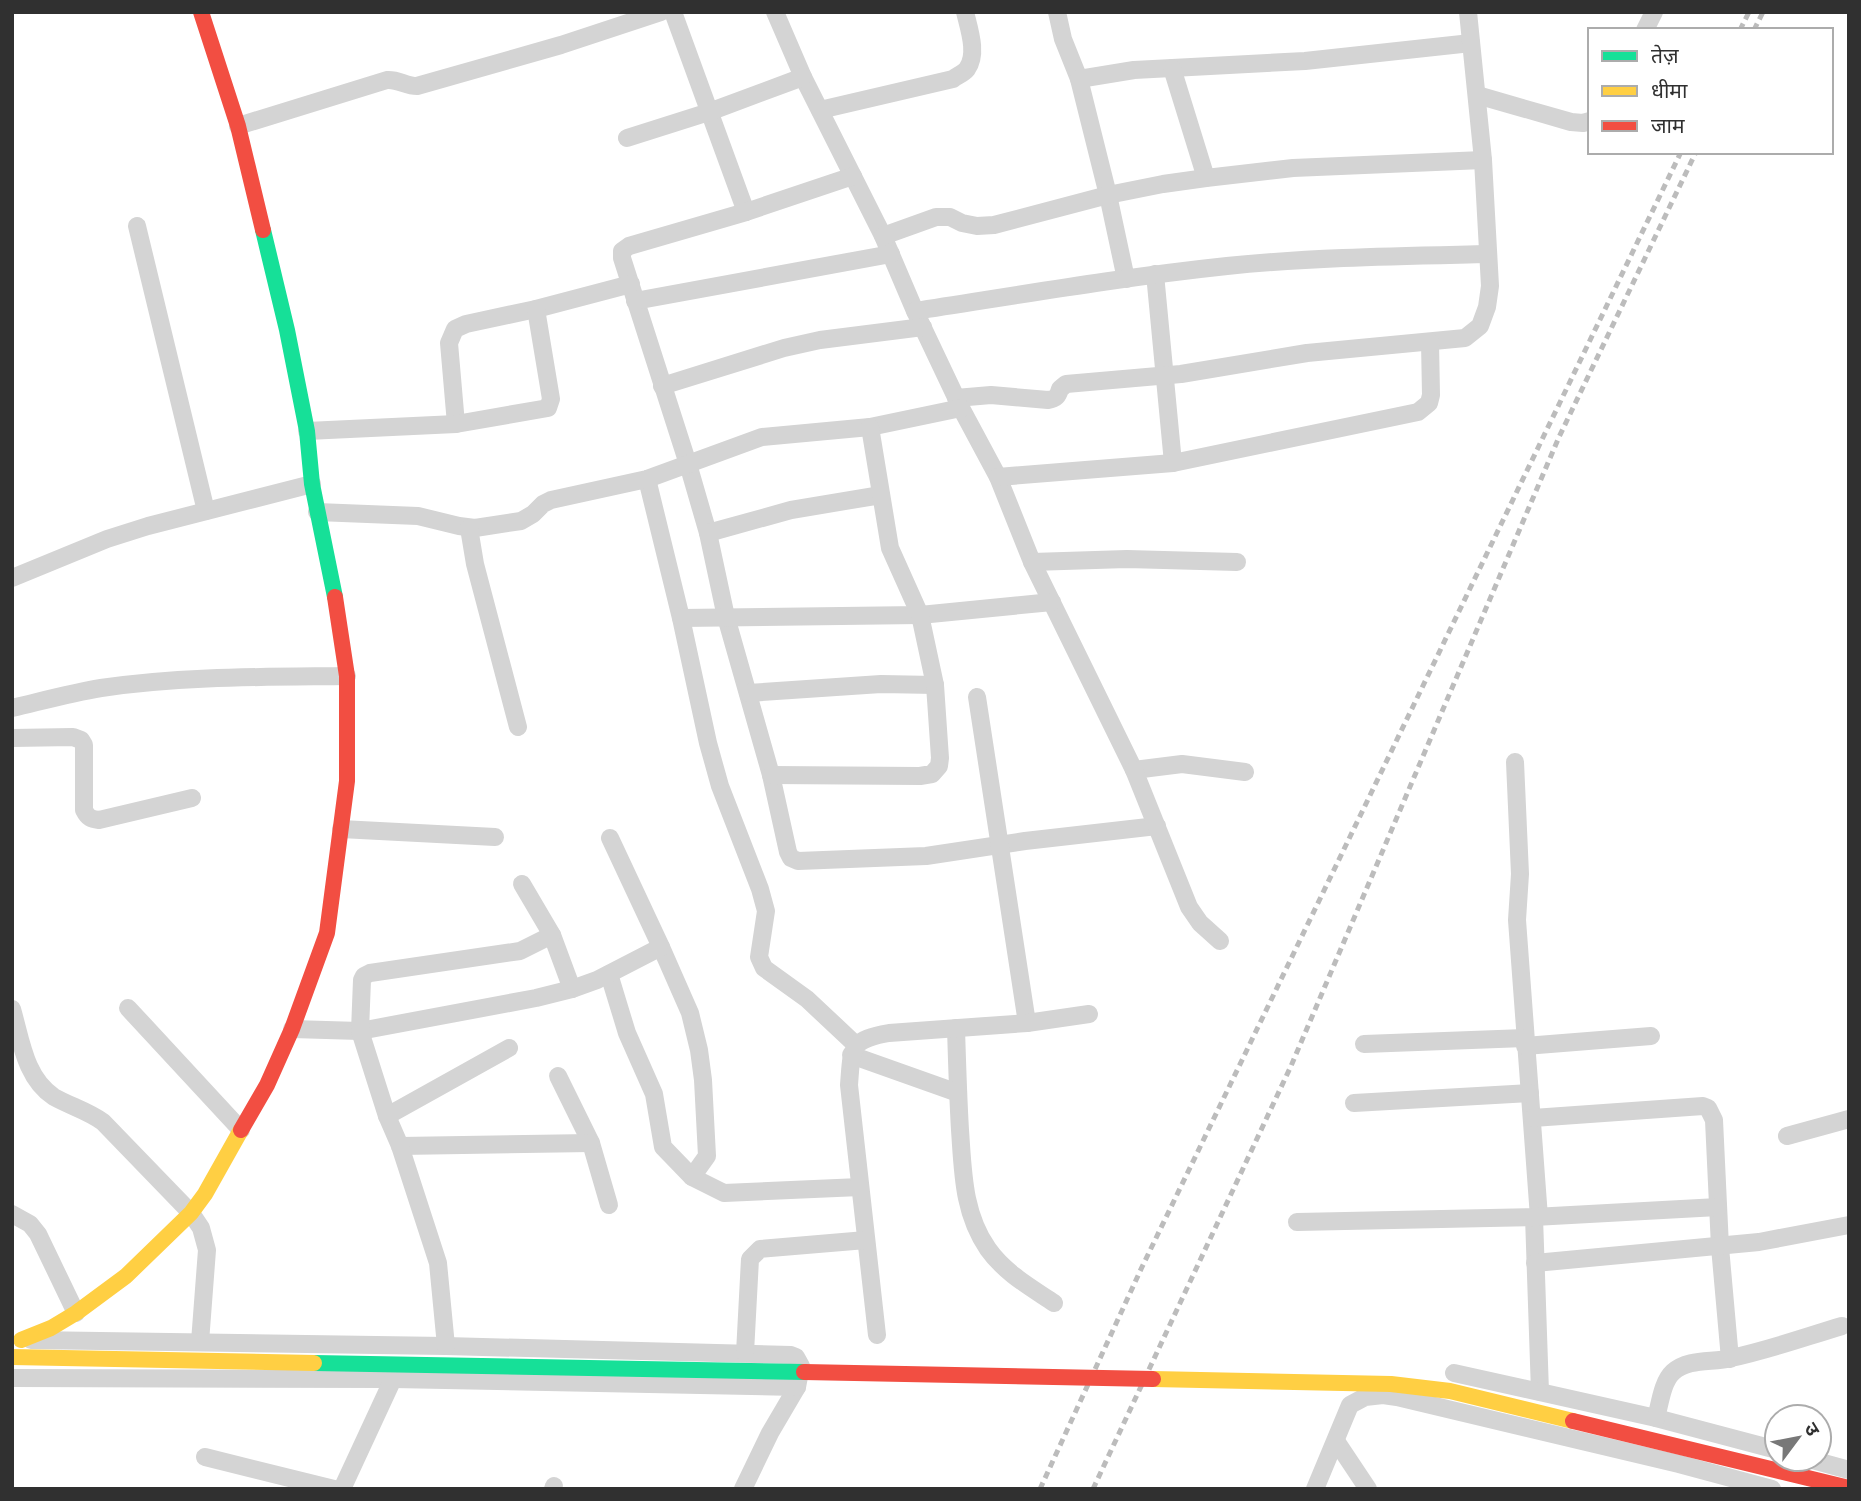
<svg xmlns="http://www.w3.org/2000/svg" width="1861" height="1501" viewBox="0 0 1861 1501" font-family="Cabin,'Noto Sans Devanagari',sans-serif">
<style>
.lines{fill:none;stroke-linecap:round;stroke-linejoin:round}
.street{stroke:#d4d4d4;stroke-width:18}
.fast{stroke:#16e098;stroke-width:16}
.slow{stroke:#ffcf43;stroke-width:16}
.jam{stroke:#f24e42;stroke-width:16}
.rail{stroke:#bcbcbc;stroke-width:5;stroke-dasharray:7 5;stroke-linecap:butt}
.fast-bridge{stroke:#16e098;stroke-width:16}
.slow-bridge{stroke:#ffcf43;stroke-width:16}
.jam-bridge{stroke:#f24e42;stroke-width:16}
</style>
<rect width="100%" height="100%" fill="#fff"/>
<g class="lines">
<g class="street">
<polyline points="673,12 746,212"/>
<polyline points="775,12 803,77 883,236 915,311 961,408 998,477 1032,562 1134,770 1182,764 1245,772"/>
<polyline points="1057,12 1063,39 1079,79 1134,70 1305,61 1471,43"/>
<polyline points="1645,30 1654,12"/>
<polyline points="1172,68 1206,178"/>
<polyline points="1079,79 1108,195 1126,279"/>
<polyline points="1477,95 1571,122 1583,123 1590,121"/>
<path d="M820,110L953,79C957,76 964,73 967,69C978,54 969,29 965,12"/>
<path d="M238,126L387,80C398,79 406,86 417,86L561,45L661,12"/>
<polyline points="627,138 709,112 803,77"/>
<polyline points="853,176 746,212 629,246 622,251 622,258 688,464 708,533 726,617 771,775 788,852 791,858 798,861 926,856 1025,841 1157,826"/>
<polyline points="137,226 206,511"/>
<polyline points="883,236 936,217 950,217 962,223 977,226 994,225 1108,195 1163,184 1206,178 1293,168 1483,160"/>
<polyline points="1155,274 1173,463"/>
<polyline points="635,301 891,254"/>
<path d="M915,311C1019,295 1123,277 1227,266C1314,257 1401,256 1488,254"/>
<polyline points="662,386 784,348 820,340 923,327"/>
<path d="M956,398L991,395L1048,400C1056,399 1058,396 1060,389L1066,384L1181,374L1307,353L1465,338L1480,326L1487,307L1490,286L1483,160L1468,12"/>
<polyline points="456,424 449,343 455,329 466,324 536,309 631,284"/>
<polyline points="307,431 456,424 548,408 551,399 536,309"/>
<polyline points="998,477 1173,463 1418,412 1429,403 1431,395 1430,342"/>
<polyline points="647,479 681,618 708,743 720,786 760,889 766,911 759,957 764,968 807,999 856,1045"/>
<polyline points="317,512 418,516 459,526 475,528 521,521 533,514 543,504 551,500 647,479 762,437 870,427 961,408"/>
<polyline points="469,528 475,564 518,727"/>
<polyline points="708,533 791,510 881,495"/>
<polyline points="1032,562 1127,559 1237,562"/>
<polyline points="12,578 107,539 148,526 312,484"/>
<polyline points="681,618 920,615 1052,602"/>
<polyline points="748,693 881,684 935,685"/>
<polyline points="977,697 1027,1023"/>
<path d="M12,708C42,701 71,693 101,688C182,676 265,677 347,676"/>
<path d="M12,738L73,737L81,740L84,745V810C88,818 91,819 99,820L192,798"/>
<polyline points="1515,762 1520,874 1517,920 1539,1217"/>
<polyline points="1134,770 1189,907 1200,923 1220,941"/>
<polyline points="771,775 920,776 932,774 939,766 940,758 935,685 920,615 890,548 870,427"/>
<polyline points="341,829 495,837"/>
<polyline points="522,884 552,935 572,989"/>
<polyline points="609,974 627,1033 654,1094 663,1147 692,1177 707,1156 703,1080 699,1050 690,1013 661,947 610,838"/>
<polyline points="128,1008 241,1130"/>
<path d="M12,1009C21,1040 25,1078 54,1097C70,1106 88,1111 103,1122L191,1213L201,1228L207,1250L200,1342"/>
<path d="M956,1028C957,1062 958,1096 960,1130C963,1172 963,1213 988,1249C1005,1273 1030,1287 1054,1303"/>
<polyline points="292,1029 360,1031 536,998 572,989 597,980 661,947"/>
<polyline points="1364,1044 1525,1038"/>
<polyline points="1525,1046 1651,1036"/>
<polyline points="851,1055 958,1093"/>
<polyline points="558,1076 591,1143 609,1205"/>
<polyline points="1354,1103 1530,1093"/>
<polyline points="387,1116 509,1048"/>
<polyline points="1533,1118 1703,1106 1708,1108 1714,1120 1720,1247 1730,1359"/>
<polyline points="1787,1136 1849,1119"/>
<polyline points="400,1146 591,1143"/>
<polyline points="692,1177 724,1193 860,1187"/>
<polyline points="12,1214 30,1224 38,1234 76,1313"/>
<polyline points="1534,1217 1540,1392"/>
<polyline points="1297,1222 1534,1217 1718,1207"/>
<polyline points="1535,1263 1759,1242 1849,1225"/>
<path d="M877,1335L849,1085C852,1048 849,1040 889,1033L1027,1023L1089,1014"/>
<polyline points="31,1340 446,1346 791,1355 796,1357 801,1366 797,1387 770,1433 743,1489"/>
<polyline points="446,1346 438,1263 400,1146 387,1116 360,1031 362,980 364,976 370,973 520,951 552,935"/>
<polyline points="745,1353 750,1259 760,1249 866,1240"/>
<polyline points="1454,1373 1656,1418 1777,1450"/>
<polyline points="12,1378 393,1379 797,1387"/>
<path d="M1656,1418C1660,1404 1662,1382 1673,1372C1689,1358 1713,1363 1731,1358C1769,1350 1805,1337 1842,1326"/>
<polyline points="1336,1441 1368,1489"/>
<polyline points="205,1457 334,1489"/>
<polyline points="1809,1459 1849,1470"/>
<polyline points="342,1489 393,1379 394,1370"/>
<polyline points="553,1489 554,1486"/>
<polyline points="1315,1489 1350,1405 1365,1397 1383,1395 1397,1397 1679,1464 1772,1489"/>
</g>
<polyline class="fast" points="263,230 287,330 307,431 312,484 335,597"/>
<polyline class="slow" points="21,1340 51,1328 76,1313 126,1276 191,1213 205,1194 241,1130"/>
<g class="jam">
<polyline points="201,12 238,126 263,230"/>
<polyline points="241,1130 267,1085 292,1029 327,933 347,781 347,676 335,597"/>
</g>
<g class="rail">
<polyline points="1740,30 1749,12"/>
<polyline points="1754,30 1763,12"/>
<polyline points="1040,1489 1142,1267 1681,152"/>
<polyline points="1093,1489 1291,1066 1559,437 1696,152"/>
</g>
<polyline class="fast-bridge" points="314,1363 804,1372"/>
<g class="slow-bridge">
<polyline points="12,1357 314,1363"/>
<polyline points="1153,1379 1391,1384 1450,1391 1573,1421"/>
</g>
<g class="jam-bridge">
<polyline points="804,1372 1153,1379"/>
<polyline points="1573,1421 1849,1488"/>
</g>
</g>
<rect width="1861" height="1501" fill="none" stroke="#303030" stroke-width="28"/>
<rect x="1588" y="28" width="245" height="126" fill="#ffffff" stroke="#acacac" stroke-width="2"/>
<rect x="1602" y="51" width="35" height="10" fill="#16e098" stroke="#acacac" stroke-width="2"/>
<text x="1651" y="63" font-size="21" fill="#303030">तेज़</text>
<rect x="1602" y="86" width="35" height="10" fill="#ffcf43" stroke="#acacac" stroke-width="2"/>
<text x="1651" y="98" font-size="21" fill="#303030">धीमा</text>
<rect x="1602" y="121" width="35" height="10" fill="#f24e42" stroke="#acacac" stroke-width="2"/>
<text x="1651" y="133" font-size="21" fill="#303030">जाम</text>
<g transform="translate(1798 1438) rotate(58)"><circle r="33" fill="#ffffff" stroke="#acacac" stroke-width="2"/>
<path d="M0-5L12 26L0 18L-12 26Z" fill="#787878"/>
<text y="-10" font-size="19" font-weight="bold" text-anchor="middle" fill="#303030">उ</text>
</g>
</svg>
